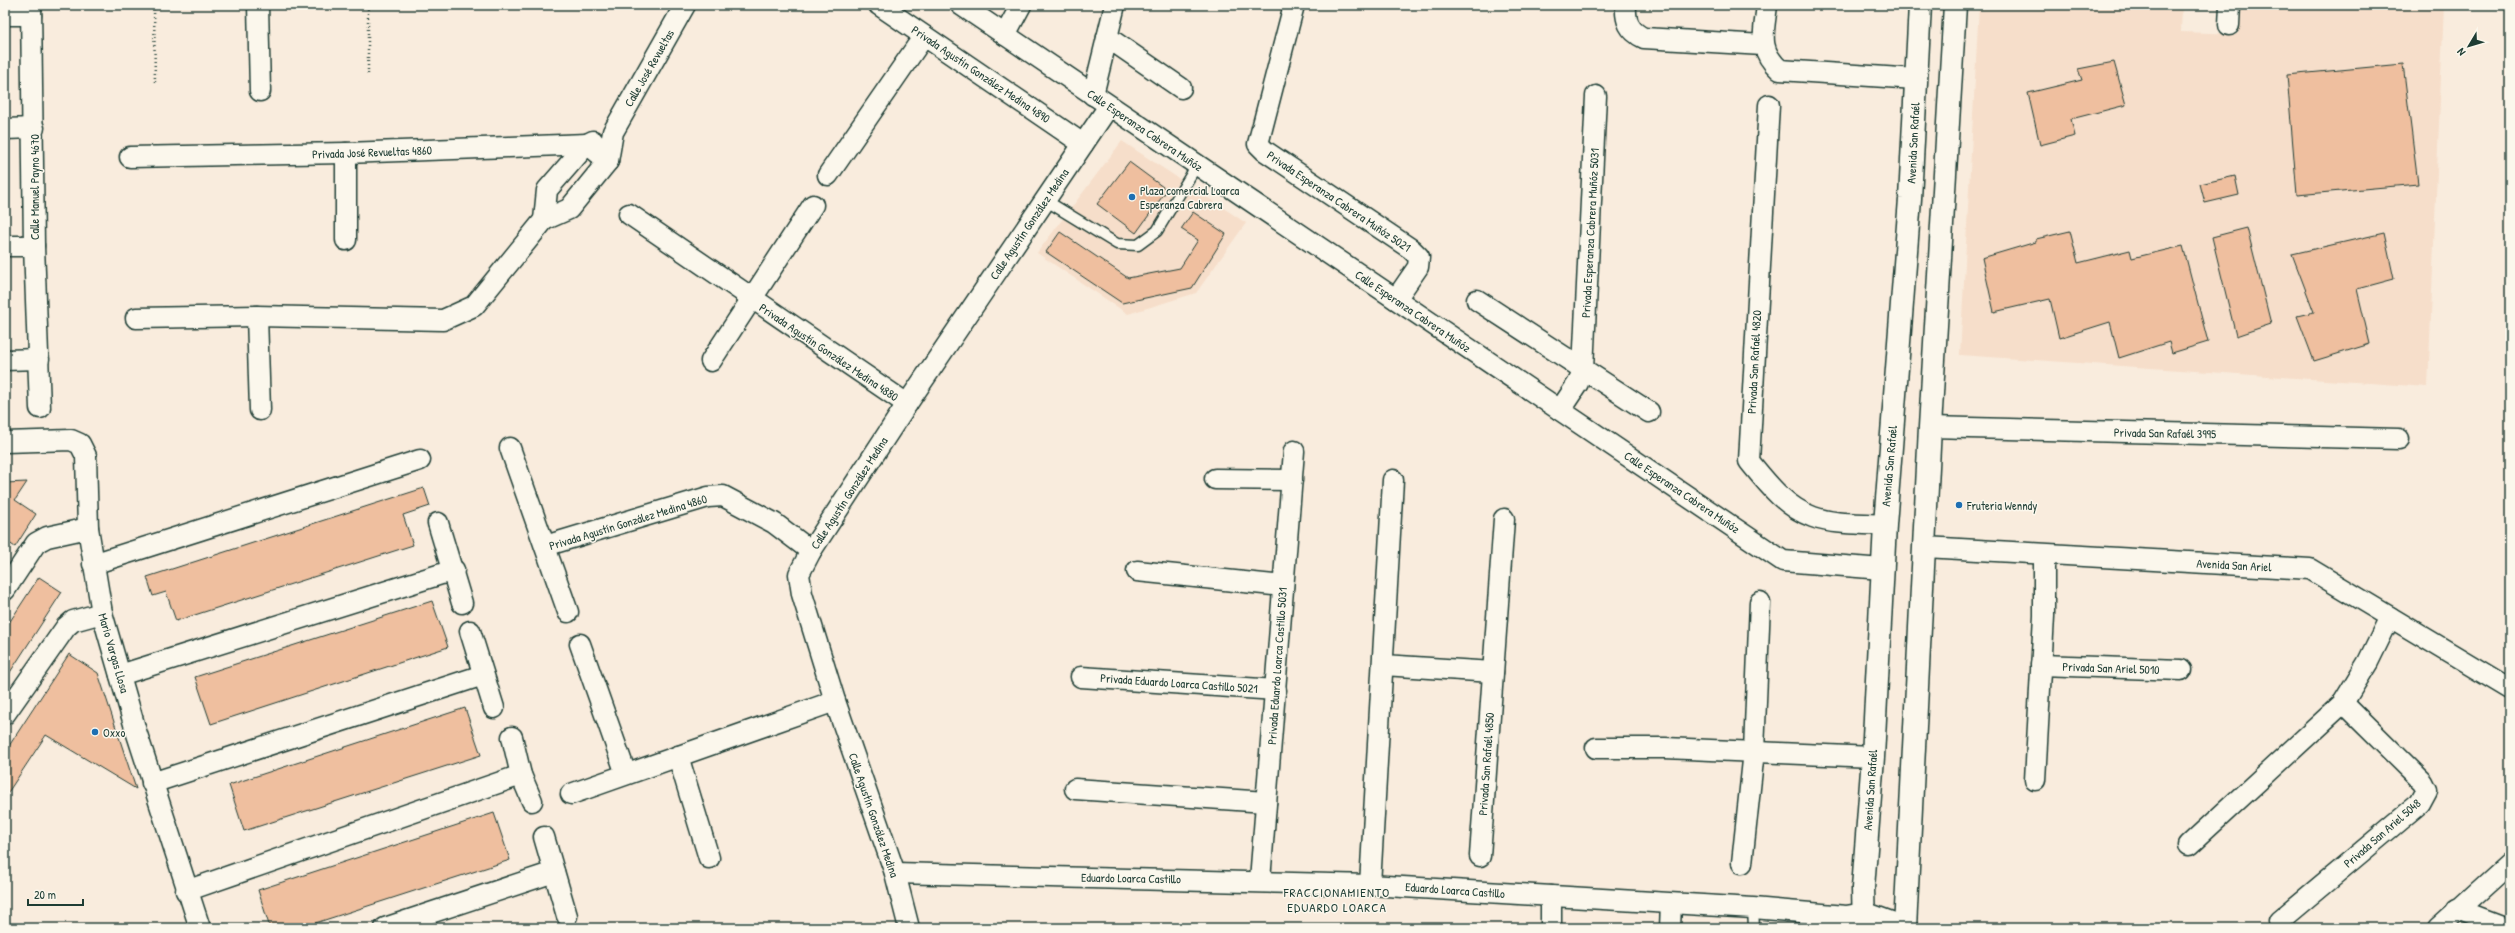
<svg xmlns="http://www.w3.org/2000/svg" width="2515" height="933" viewBox="0 0 2515 933" font-family="'Patrick Hand',sans-serif">
<style>
.built{fill:#f6deca}
.building{fill:#efbf9f;stroke:#1f3d34}
.lines{fill:none;stroke-linecap:round;stroke-linejoin:round}
.lane-casing{stroke:#1f3d34;stroke-width:13}
.street-casing{stroke:#1f3d34;stroke-width:23}
.secondary-casing{stroke:#1f3d34;stroke-width:25}
.path{stroke:#1f3d34;stroke-width:2.5;stroke-dasharray:1 3;stroke-linecap:butt}
.lane{stroke:#fbf7ec;stroke-width:10}
.street{stroke:#fbf7ec;stroke-width:20}
.secondary{stroke:#fbf7ec;stroke-width:22}
.poi-dot{fill:#1f6fb2;stroke:#fbf7ec;stroke-width:1.5}
.labels{text-anchor:middle;dominant-baseline:central;stroke-width:3;stroke-linejoin:round;paint-order:stroke}
.street-label{font-size:12px;fill:#1f3d34;stroke:#fbf7ec}
.poi-label{font-size:12px;fill:#1f3d34;stroke:#fbf7ec;text-anchor:start}
.neighbourhood-label{font-size:13px;letter-spacing:1px;fill:#1f3d34;stroke:#fbf7ec}
</style>
<rect width="100%" height="100%" fill="#f9ecdd"/>
<filter id="ink" filterUnits="userSpaceOnUse"><feTurbulence type="fractalNoise" baseFrequency=".025" numOctaves="2"/><feDisplacementMap in="SourceGraphic" scale="8" xChannelSelector="R" yChannelSelector="G"/><feConvolveMatrix kernelMatrix="1 2 1 2 8 2 1 2 1" color-interpolation-filters="sRGB"/></filter>
<g filter="url(#ink)">
<g class="built">
<polygon points="1979,5 2182,5 2181,32 2238,34 2240,5 2444,5 2428,387 1960,355"/>
<polygon points="1122,141 1246,223 1196,293 1128,314 1037,253"/>
</g>
<g class="building">
<polygon points="2114,62 2126,105 2071,119 2075,136 2040,145 2028,93 2082,80 2078,69"/>
<polygon points="2403,64 2418,184 2297,195 2287,75"/>
<polygon points="1129,162 1167,190 1136,233 1097,204"/>
<polygon points="2235,176 2239,195 2205,203 2200,184"/>
<polygon points="1193,212 1226,234 1192,288 1122,303 1046,252 1060,232 1128,278 1180,268 1198,240 1181,229"/>
<polygon points="2247,228 2271,324 2236,336 2212,237"/>
<polygon points="2070,231 2078,263 2130,250 2132,258 2183,246 2208,342 2172,353 2169,342 2119,358 2110,322 2059,338 2050,299 1994,312 1982,258 2036,242 2036,239"/>
<polygon points="2384,233 2394,279 2357,289 2370,344 2314,361 2297,316 2314,312 2292,254"/>
<polygon points="27,482 15,500 36,514 15,547 5,540 5,483"/>
<polygon points="424,488 430,506 403,515 413,545 176,621 166,592 153,596 147,577"/>
<polygon points="39,577 62,592 5,680 5,629"/>
<polygon points="432,601 448,647 211,724 195,677"/>
<polygon points="69,654 98,673 136,789 46,735 5,797 5,752"/>
<polygon points="465,708 481,755 244,831 229,785"/>
<polygon points="494,813 510,860 300,928 270,928 258,890"/>
</g>
<g class="lines">
<defs>
<g id="lane">
<polyline points="1045,200 1117,244 1138,245 1157,231 1197,165"/>
<polyline points="1753,908 1754,928"/>
</g>
<g id="street">
<polyline points="31,5 34,246 40,408"/>
<polyline points="258,5 260,91"/>
<polyline points="879,5 1083,144"/>
<polyline points="961,5 1783,561 1882,569"/>
<polyline points="1294,5 1258,144 1265,151 1411,249 1419,257 1418,267 1396,299"/>
<path d="M1626,5C1625,21 1629,31 1644,38L1763,45"/>
<path d="M1767,5C1764,33 1757,49 1780,70L1916,79"/>
<polyline points="5,15 31,15"/>
<polyline points="2229,25 2230,5"/>
<polyline points="1005,35 1021,5"/>
<polyline points="1107,37 1181,88"/>
<polyline points="1093,95 1115,5"/>
<path d="M1769,105L1749,461C1767,483 1785,507 1813,517C1835,525 1862,523 1885,525"/>
<polyline points="5,129 34,128"/>
<polyline points="346,153 346,240"/>
<polyline points="130,157 346,153 587,144 608,161"/>
<polyline points="828,175 924,36"/>
<polyline points="629,214 907,404"/>
<polyline points="544,220 547,190 587,144 593,141"/>
<polyline points="5,246 34,246"/>
<polyline points="1477,300 1649,412"/>
<polyline points="257,316 260,410"/>
<polyline points="136,318 257,316 443,320 474,306 544,220 569,209 608,161 613,132 685,5"/>
<polyline points="5,360 39,359"/>
<polyline points="711,361 813,205"/>
<polyline points="1560,410 1578,383 1583,369 1596,96"/>
<polyline points="1930,427 2399,439"/>
<polyline points="5,442 71,440 80,444 86,456 88,528 102,613 136,731 200,928"/>
<polyline points="510,448 568,612"/>
<polyline points="1215,479 1292,480"/>
<polyline points="438,523 462,603"/>
<polyline points="545,546 708,497 723,496 774,523 811,551"/>
<polyline points="1925,547 2310,569 2510,689"/>
<polyline points="93,564 420,460"/>
<polyline points="1137,571 1283,586"/>
<polyline points="5,590 36,543 47,537 88,528"/>
<polyline points="470,631 494,708"/>
<polyline points="580,644 626,774"/>
<polyline points="1383,665 1493,672"/>
<polyline points="2041,665 2181,670"/>
<polyline points="120,675 454,570"/>
<polyline points="1081,677 1276,690"/>
<polyline points="5,714 66,627 73,621 102,613"/>
<polyline points="512,737 521,775 532,801"/>
<polyline points="1596,748 1665,748 1873,757"/>
<polyline points="678,756 709,858"/>
<polyline points="2035,780 2044,616 2044,555"/>
<polyline points="152,783 483,675"/>
<polyline points="1075,789 1266,802"/>
<polyline points="571,794 835,701"/>
<polyline points="544,837 567,916"/>
<polyline points="2189,845 2343,703 2368,662 2390,617"/>
<polyline points="1480,856 1504,519"/>
<polyline points="1742,863 1754,751 1760,602"/>
<polyline points="895,873 1370,885 1753,908 1846,916 1864,913"/>
<polyline points="1260,880 1294,451"/>
<polyline points="1370,885 1393,480"/>
<polyline points="186,891 521,775"/>
<polyline points="1551,896 1551,928"/>
<polyline points="2457,909 2507,928"/>
<polyline points="2279,921 2420,803 2427,790 2423,782 2343,703"/>
<polyline points="385,928 554,872"/>
<polyline points="909,928 895,873 835,701 802,594 799,574 811,551 907,404 1109,106"/>
<polyline points="1670,928 1671,904"/>
<polyline points="2438,928 2510,863"/>
</g>
<g id="secondary">
<polyline points="1864,913 1905,928"/>
<polyline points="1864,928 1863,888 1873,757 1885,525 1910,199 1920,5"/>
<polyline points="1905,928 1930,427 1955,5"/>
</g>
</defs>
<use href="#lane" class="lane-casing"/>
<use href="#street" class="street-casing"/>
<use href="#secondary" class="secondary-casing"/>
<g class="path">
<polyline points="154,5 155,85"/>
<polyline points="368,5 368,77"/>
</g>
<use href="#lane" class="lane"/>
<use href="#street" class="street"/>
<use href="#secondary" class="secondary"/>
</g>
</g>
<g class="poi-dot">
<circle cx="1132" cy="197" r="4"/>
<circle cx="1959" cy="505" r="4"/>
<circle cx="95" cy="732" r="4"/>
</g>
<g class="labels">
<g class="street-label">
<text transform="translate(649 68) rotate(-60)">Calle José Revueltas</text>
<text transform="translate(981 74) rotate(34)">Privada Agustín González Medina 4890</text>
<text transform="translate(1145 130) rotate(34)">Calle Esperanza Cabrera Muñóz</text>
<text transform="translate(1913 143) rotate(-87)">Avenida San Rafaél</text>
<text transform="translate(372 152) rotate(-2)">Privada José Revueltas 4860</text>
<text transform="translate(34 187) rotate(-90)">Calle Manuel Payno 4670</text>
<text transform="translate(1339 201) rotate(34)">Privada Esperanza Cabrera Muñóz 5021</text>
<text transform="translate(1029 224) rotate(-56)">Calle Agustín González Medina</text>
<text transform="translate(1590 233) rotate(-87)">Privada Esperanza Cabrera Muñóz 5031</text>
<text transform="translate(1413 311) rotate(34)">Calle Esperanza Cabrera Muñóz</text>
<text transform="translate(829 352) rotate(34)">Privada Agustín González Medina 4880</text>
<text transform="translate(1754 362) rotate(-87)">Privada San Rafaél 4820</text>
<text transform="translate(2165 433) rotate(1)">Privada San Rafaél 3995</text>
<text transform="translate(1889 466) rotate(-85)">Avenida San Rafaél</text>
<text transform="translate(1682 492) rotate(34)">Calle Esperanza Cabrera Muñóz</text>
<text transform="translate(849 493) rotate(-57)">Calle Agustín González Medina</text>
<text transform="translate(628 522) rotate(-17)">Privada Agustín González Medina 4860</text>
<text transform="translate(2234 565) rotate(3)">Avenida San Ariel</text>
<text transform="translate(114 653) rotate(74)">Mario Vargas Llosa</text>
<text transform="translate(1277 666) rotate(-86)">Privada Eduardo Loarca Castillo 5031</text>
<text transform="translate(2111 668) rotate(2)">Privada San Ariel 5010</text>
<text transform="translate(1179 683) rotate(4)">Privada Eduardo Loarca Castillo 5021</text>
<text transform="translate(1486 764) rotate(-86)">Privada San Rafaél 4850</text>
<text transform="translate(1870 790) rotate(-86)">Avenida San Rafaél</text>
<text transform="translate(874 815) rotate(71)">Calle Agustín González Medina</text>
<text transform="translate(2382 833) rotate(-41)">Privada San Ariel 5048</text>
<text transform="translate(1131 878) rotate(1)">Eduardo Loarca Castillo</text>
<text transform="translate(1455 890) rotate(4)">Eduardo Loarca Castillo</text>
</g>
<g class="poi-label">
<text x="1140" y="190">Plaza comercial Loarca<tspan x="1140" dy="14">Esperanza Cabrera</tspan></text>
<text x="1967" y="505">Fruteria Wenndy</text>
<text x="103" y="732">Oxxo</text>
</g>
<g class="neighbourhood-label">
<text x="1337" y="892">FRACCIONAMIENTO<tspan x="1337" dy="15">EDUARDO LOARCA</tspan></text>
</g>
</g>
<rect width="2515" height="933" fill="none" stroke="#fbf7ec" stroke-width="20"/>
<rect x="10" y="10" width="2495" height="913" fill="none" stroke="#1f3d34" stroke-width="1.5" filter="url(#ink)"/>
<g transform="translate(2469 46) rotate(232)" stroke="#fbf7ec" stroke-width="3" paint-order="stroke">
<path d="M0-3L7 15L0 10L-7 15Z" fill="#1f3d34"/>
<text y="-6" font-size="11" font-weight="bold" text-anchor="middle" fill="#1f3d34">N</text>
</g>
<path d="M28 899v6h55v-6" fill="none" stroke="#1f3d34" stroke-width="2"/>
<text x="34" y="899" font-size="12" fill="#1f3d34" stroke="#fbf7ec" stroke-width="3" paint-order="stroke">20 m</text>
</svg>
